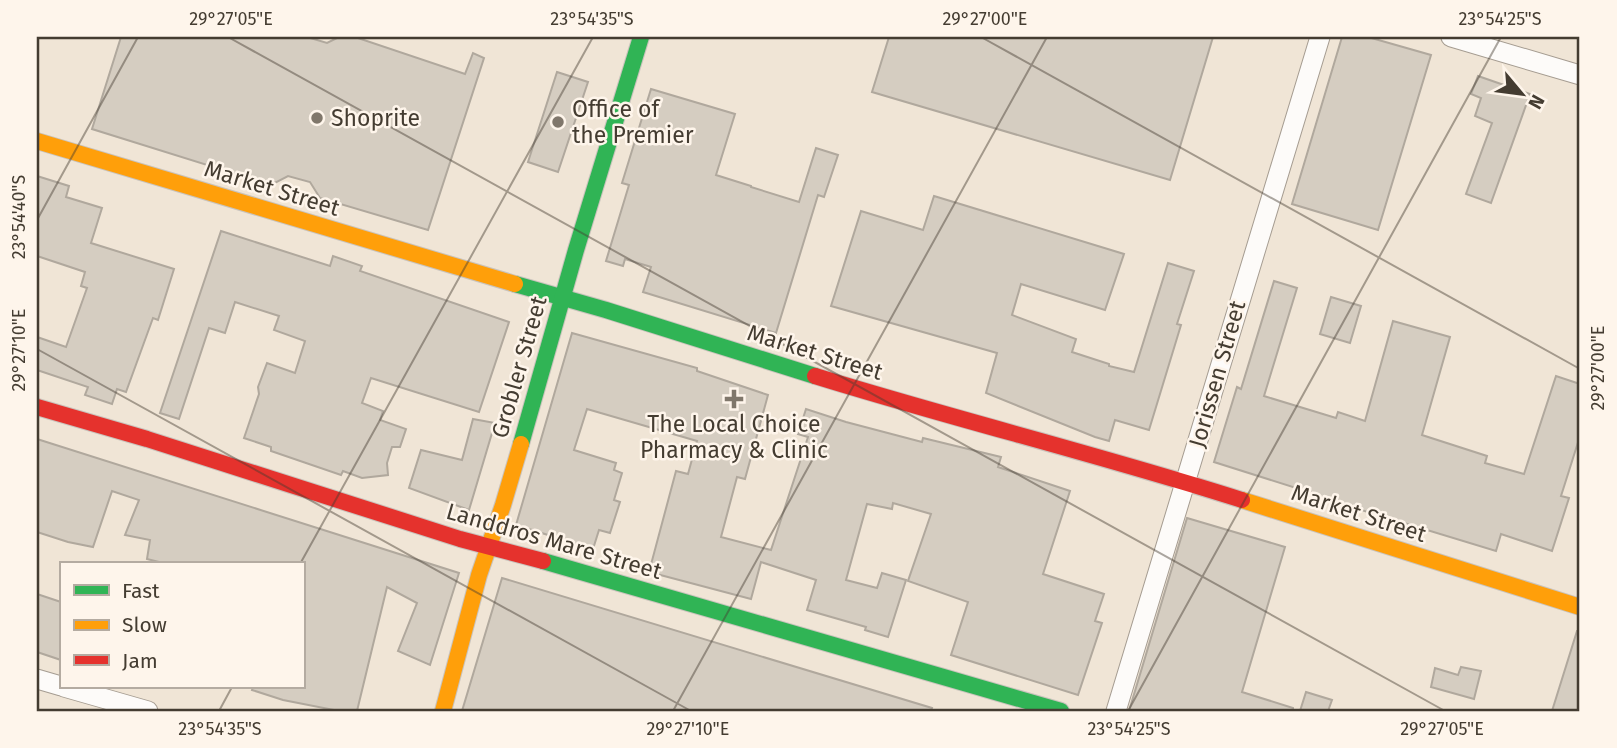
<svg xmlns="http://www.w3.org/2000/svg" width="1617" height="748" viewBox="0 0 1617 748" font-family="'Fira Sans',sans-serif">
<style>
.building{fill:#d5cdc1;stroke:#b0a89d;stroke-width:2}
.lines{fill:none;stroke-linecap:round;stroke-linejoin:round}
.street-casing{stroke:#a59c91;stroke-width:21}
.fast-casing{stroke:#c9c3bc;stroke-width:18}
.slow-casing{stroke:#c9c3bc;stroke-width:18}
.jam-casing{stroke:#c9c3bc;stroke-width:18}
.street{stroke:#fdfbf9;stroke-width:19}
.fast{stroke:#30b455;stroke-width:16}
.slow{stroke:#ff9f0a;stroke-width:16}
.jam{stroke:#e5322d;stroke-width:16}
.ticks{fill:none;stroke:#443c31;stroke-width:2;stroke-opacity:0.45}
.poi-dot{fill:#80776b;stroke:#fef5eb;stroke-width:2.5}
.labels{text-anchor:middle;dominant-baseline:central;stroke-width:5;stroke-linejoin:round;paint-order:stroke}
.poi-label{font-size:23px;fill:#443c31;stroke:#fef5eb;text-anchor:start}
.street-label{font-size:23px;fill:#443c31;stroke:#fef5eb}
.neatline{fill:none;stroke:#443c31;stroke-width:2.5}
.ticks-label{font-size:18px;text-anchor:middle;fill:#443c31}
</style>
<rect width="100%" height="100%" fill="#f0e5d6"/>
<g class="building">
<polygon points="121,37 307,37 327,43 339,37 355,37 465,74 473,53 484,58 428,230 320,198 310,182 288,176 271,185 92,129"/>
<polygon points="889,37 1213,37 1170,180 872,92"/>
<polygon points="1342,37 1368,37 1431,55 1378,230 1292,204"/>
<polygon points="557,72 588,82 558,172 528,162"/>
<polygon points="1478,76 1530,94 1491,203 1466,194 1492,123 1475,116 1481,98 1471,94"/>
<polygon points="651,89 735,114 716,175 751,186 751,187 799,202 816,148 838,155 824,197 818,195 776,333 643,292 651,267 625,259 623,266 606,261 629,185 622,183"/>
<polygon points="37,176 69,186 66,197 102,208 91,243 174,269 158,320 153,318 126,392 117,389 112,404 85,395 88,387 37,370 37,337 66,347 87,288 81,286 85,272 37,256"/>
<polygon points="934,196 1124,254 1105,310 1021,284 1012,315 1076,339 1072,352 1109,364 1109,366 1134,372 1168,263 1194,271 1177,324 1181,325 1149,430 1115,420 1109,441 1095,437 986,393 997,353 831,306 861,211 923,230"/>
<polygon points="221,231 330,266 333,256 362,266 360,271 509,322 479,412 371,378 362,403 383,411 380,420 406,429 400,447 392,447 387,463 388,475 362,478 343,471 341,475 271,451 271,447 244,438 259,394 258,387 267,363 295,373 305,341 274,330 279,316 235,302 225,333 209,328 179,419 160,413"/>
<polygon points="1274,281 1297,288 1264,396 1336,418 1338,412 1365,421 1393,321 1450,337 1422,435 1487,456 1485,463 1524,474 1556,376 1580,384 1580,436 1561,496 1569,498 1552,551 1501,534 1496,551 1312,495 1312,493 1214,462 1237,387 1241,389"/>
<polygon points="1331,297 1361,306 1350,343 1320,334"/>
<polygon points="572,333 697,368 697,371 768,395 745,479 737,477 721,537 771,550 808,437 798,434 806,409 846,422 922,442 923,438 1001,457 998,467 1070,491 1043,574 1104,594 1095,621 1102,623 1078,695 951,655 968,602 908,581 931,514 893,503 892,509 867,504 846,580 877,588 882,573 906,580 888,637 865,630 866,627 807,610 816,580 761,562 751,599 649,572 676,471 688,474 697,441 587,409 574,450 616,463 614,470 622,473 614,500 620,502 610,533 599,530 593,549 516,525"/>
<polygon points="473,419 495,423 469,510 409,488 421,450 462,460"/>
<polygon points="37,439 459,573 430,665 398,651 417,603 387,587 357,711 339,711 283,700 252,690 253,687 303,687 303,564 167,564 147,559 150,540 125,535 139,500 112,491 93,547 68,542 37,532"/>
<polygon points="1187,518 1285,547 1242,692 1293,708 1293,711 1129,711"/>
<polygon points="502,578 932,708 931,711 462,711"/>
<polygon points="37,594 61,602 61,660 37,652"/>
<polygon points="1577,631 1580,631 1580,711 1552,711"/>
<polygon points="1461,667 1481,671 1474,699 1431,687 1435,668 1458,675"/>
<polygon points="1306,692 1332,700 1328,711 1300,711"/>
</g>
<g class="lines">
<defs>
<g id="street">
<polyline points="1451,37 1580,75"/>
<polyline points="37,679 61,686"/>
<polyline points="64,687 148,711"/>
<polyline points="1116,711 1320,37"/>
</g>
<g id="fast">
<polyline points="515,284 606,310 815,376"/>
<polyline points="521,444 576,250 641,37"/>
<polyline points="543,561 1061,711"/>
</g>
<g id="slow">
<polyline points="37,141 515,284"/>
<polyline points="1242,500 1580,607"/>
<polyline points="443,711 479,575 503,505 521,444"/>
</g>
<g id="jam">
<path d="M815,376C957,420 1101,455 1242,500"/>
<polyline points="37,407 147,439 460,539 543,561"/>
</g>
</defs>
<use href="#street" class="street-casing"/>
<use href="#fast" class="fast-casing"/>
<use href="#slow" class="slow-casing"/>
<use href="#jam" class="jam-casing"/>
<use href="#street" class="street"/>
<use href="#fast" class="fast"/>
<use href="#slow" class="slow"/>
<use href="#jam" class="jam"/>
</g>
<path class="ticks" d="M228,37L1445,711M981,37L1580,369M37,220L138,37M37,349L691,711M300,564L593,37M219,711L232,687M673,711L1047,37M1128,711L1501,37"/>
<g class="poi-dot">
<circle cx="317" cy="118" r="7"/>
<circle cx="558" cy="122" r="7"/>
<path d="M730.5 388.5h7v7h7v7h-7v7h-7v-7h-7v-7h7z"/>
</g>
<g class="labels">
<g class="poi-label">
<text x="572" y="109">Office of<tspan x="572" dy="26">the Premier</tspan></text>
<text x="331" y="118">Shoprite</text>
<text x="734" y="424" text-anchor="middle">The Local Choice<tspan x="734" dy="26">Pharmacy &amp; Clinic</tspan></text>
</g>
<g class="street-label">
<text transform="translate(272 188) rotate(17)">Market Street</text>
<text transform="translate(815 352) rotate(17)">Market Street</text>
<text transform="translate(519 367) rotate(-74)">Grobler Street</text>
<text transform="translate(1217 374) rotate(-74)">Jorissen Street</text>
<text transform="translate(1359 513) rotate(18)">Market Street</text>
<text transform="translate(554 541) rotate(16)">Landdros Mare Street</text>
</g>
</g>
<rect width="1617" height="748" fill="none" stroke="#fef5eb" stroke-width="77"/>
<rect x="60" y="562" width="245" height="126" fill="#fef5eb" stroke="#b4aba1" stroke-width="2"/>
<rect x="74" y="585" width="35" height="10" fill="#30b455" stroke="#b4aba1" stroke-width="2"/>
<text x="122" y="598" font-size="21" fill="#443c31">Fast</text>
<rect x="74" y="620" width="35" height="10" fill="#ff9f0a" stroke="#b4aba1" stroke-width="2"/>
<text x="122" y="632" font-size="21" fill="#443c31">Slow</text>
<rect x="74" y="655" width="35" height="10" fill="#e5322d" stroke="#b4aba1" stroke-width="2"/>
<text x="122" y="668" font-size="21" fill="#443c31">Jam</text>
<g transform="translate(1522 94) rotate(119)" stroke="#fef5eb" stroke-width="5" paint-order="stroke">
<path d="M0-5L12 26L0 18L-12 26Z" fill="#443c31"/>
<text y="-10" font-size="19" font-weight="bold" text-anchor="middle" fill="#443c31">N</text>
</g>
<rect x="38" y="38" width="1540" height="672" class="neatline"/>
<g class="ticks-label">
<text x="231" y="25">29°27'05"E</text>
<text x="592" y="25">23°54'35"S</text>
<text x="985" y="25">29°27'00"E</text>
<text x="1500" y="25">23°54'25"S</text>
<text transform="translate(19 217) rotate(-90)" y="6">23°54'40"S</text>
<text transform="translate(19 350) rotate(-90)" y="6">29°27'10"E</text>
<text transform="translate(1598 368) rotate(-90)" y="6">29°27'00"E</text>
<text x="220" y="735">23°54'35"S</text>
<text x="688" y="735">29°27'10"E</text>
<text x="1129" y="735">23°54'25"S</text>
<text x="1442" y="735">29°27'05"E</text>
</g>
</svg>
